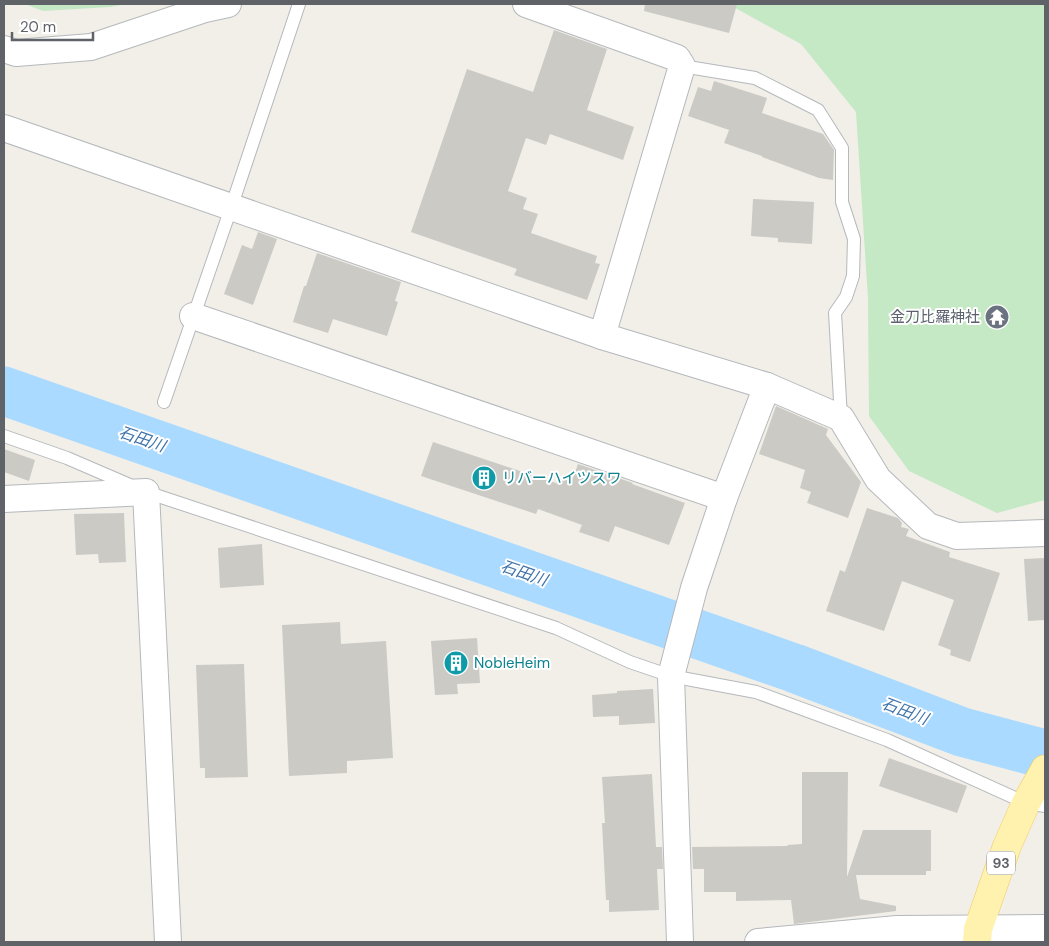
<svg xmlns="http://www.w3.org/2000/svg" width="1049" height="946" viewBox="0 0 1049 946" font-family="'DM Sans','Noto Sans JP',sans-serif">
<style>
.green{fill:#c5e8c5}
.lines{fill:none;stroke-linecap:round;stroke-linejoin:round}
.river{stroke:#aadaff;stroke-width:49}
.building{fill:#cccac5}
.service-casing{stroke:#b5b8bc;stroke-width:14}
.minor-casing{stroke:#b5b8bc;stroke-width:28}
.primary-casing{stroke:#f2c960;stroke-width:29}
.service{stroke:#fff;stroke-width:12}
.minor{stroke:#fff;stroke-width:26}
.primary{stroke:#fff2af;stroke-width:28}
.labels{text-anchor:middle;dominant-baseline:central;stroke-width:4;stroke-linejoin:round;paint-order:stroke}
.shield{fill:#fff;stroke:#8f9295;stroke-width:1}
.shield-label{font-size:14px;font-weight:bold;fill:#5f6368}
.worship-label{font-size:15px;fill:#5b616d;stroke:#fff;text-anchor:end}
.culture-label{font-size:15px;fill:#0d838f;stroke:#fff;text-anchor:start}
.water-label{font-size:16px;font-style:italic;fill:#4174aa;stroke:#fff}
</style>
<rect width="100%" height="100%" fill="#f1efe8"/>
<g class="green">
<polygon points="25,4 126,4 110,7 43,11"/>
<polygon points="728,4 1045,4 1045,500 997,513 909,471 869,416 868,299 856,112 801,44"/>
</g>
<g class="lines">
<polyline class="river" points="4,391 794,668 962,732 1045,754"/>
</g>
<g class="building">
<polygon points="645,4 737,4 729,33 644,11"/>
<polygon points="554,30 607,49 587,110 634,127 623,160 550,134 546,145 526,138 508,191 527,198 523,209 538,214 531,233 597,256 595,263 600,264 587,300 514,275 517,269 411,232 467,69 533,92"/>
<polygon points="714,81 767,98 762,113 823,134 834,150 833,180 819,178 762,157 762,156 724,143 729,130 688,116 698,87 711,91"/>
<polygon points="753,199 814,202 812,244 778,242 778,238 751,236"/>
<polygon points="258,232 277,239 253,305 224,294 242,245 252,249"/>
<polygon points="317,253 401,282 395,301 398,302 387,336 333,319 328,333 293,322 304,286 306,286"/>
<polygon points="776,406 828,429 826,435 861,482 848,518 807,503 811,492 800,488 805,470 759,454"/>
<polygon points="433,442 559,484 561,478 566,479 567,475 573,478 578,464 633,483 632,484 685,503 669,545 615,526 609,542 579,532 582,525 538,509 536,514 421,476"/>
<polygon points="4,449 35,460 29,481 4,472"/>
<polygon points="867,508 898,518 902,523 901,527 909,529 906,536 950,552 949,557 1000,573 970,662 950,655 951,650 938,645 954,600 902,581 884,631 826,611 840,570 845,572"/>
<polygon points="124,513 126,562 99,563 98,554 76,555 74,514"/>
<polygon points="262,544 264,585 220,588 218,548"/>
<polygon points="1045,558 1045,620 1028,621 1024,559"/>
<polygon points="340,622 341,644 386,641 393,758 347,761 347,773 289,776 282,625"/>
<polygon points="477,638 480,683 457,684 458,694 435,695 431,641"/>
<polygon points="244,664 248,777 205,778 205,768 200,768 196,665"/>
<polygon points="653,689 655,723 619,725 619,716 593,717 592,695 617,693 617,691"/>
<polygon points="889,758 967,786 957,813 879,786"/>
<polygon points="802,772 848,772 847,877 863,830 931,830 931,871 926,871 926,875 856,875 860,899 896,906 896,911 794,924 791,900 736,901 736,892 704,892 704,869 693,869 692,847 788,846 787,845 802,844"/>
<polygon points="652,774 656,847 662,847 663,869 657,869 659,910 609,912 609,900 606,900 602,823 605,823 602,777"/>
</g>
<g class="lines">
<defs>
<g id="service">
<polyline points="682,66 755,78 818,110 842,148 842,202 854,239 853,276 846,297 835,313 841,418"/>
<polyline points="164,402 231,208 299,4"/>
<polyline points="4,436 67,458 146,492 556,628 630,662 671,676 756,692 887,740 1026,803 1045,806"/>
</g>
<g id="minor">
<polyline points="526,4 677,58 682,66 602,336"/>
<polyline points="4,49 16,53 91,47 205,9 228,4"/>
<polyline points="4,128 602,336 767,386 841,418 878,479 928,526 957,536 1045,533"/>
<polyline points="193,316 724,498"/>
<polyline points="4,499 146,492 168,942"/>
<polyline points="680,942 671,676 694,588 724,498 767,386"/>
<polyline points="758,942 897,929 1045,928"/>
</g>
<polyline id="primary" points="977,942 978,929 1007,846 1026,803 1045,769"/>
</defs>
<use href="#service" class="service-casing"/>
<use href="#minor" class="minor-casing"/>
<use href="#primary" class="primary-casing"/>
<use href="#service" class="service"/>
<use href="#minor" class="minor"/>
<use href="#primary" class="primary"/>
</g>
<defs>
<symbol id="temple-disc" viewBox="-11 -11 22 22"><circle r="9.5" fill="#6b7280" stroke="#fff"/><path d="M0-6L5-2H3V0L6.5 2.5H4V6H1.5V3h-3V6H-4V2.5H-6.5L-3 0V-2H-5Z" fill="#fff"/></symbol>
<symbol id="building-disc" viewBox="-11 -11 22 22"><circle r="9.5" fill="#0f9aa8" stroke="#fff"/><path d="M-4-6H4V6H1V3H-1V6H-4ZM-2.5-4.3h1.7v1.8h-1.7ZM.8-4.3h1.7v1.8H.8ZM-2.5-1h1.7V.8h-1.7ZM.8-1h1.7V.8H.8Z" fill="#fff"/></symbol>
</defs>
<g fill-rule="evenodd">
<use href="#temple-disc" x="983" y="303" width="28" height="28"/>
<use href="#building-disc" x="470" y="464" width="28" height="28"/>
<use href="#building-disc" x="442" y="649" width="28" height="28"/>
</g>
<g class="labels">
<rect class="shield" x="987" y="851.5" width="28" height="23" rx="4"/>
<g class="shield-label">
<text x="1001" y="863">93</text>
</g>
<g class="worship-label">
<text x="980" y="317">金刀比羅神社</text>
</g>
<g class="culture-label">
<text x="502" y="478">リバーハイツスワ</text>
<text x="474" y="663">NobleHeim</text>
</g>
<g class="water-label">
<text transform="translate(142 439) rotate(19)">石田川</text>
<text transform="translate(524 573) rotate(19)">石田川</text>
<text transform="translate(905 711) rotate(21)">石田川</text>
</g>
</g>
<rect width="1049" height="946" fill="none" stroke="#5f6368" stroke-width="10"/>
<path d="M12 32v8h81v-8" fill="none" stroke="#5f6368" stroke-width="2.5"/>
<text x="20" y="32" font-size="15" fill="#5f6368" stroke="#ffffff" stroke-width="4" paint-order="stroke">20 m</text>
</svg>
